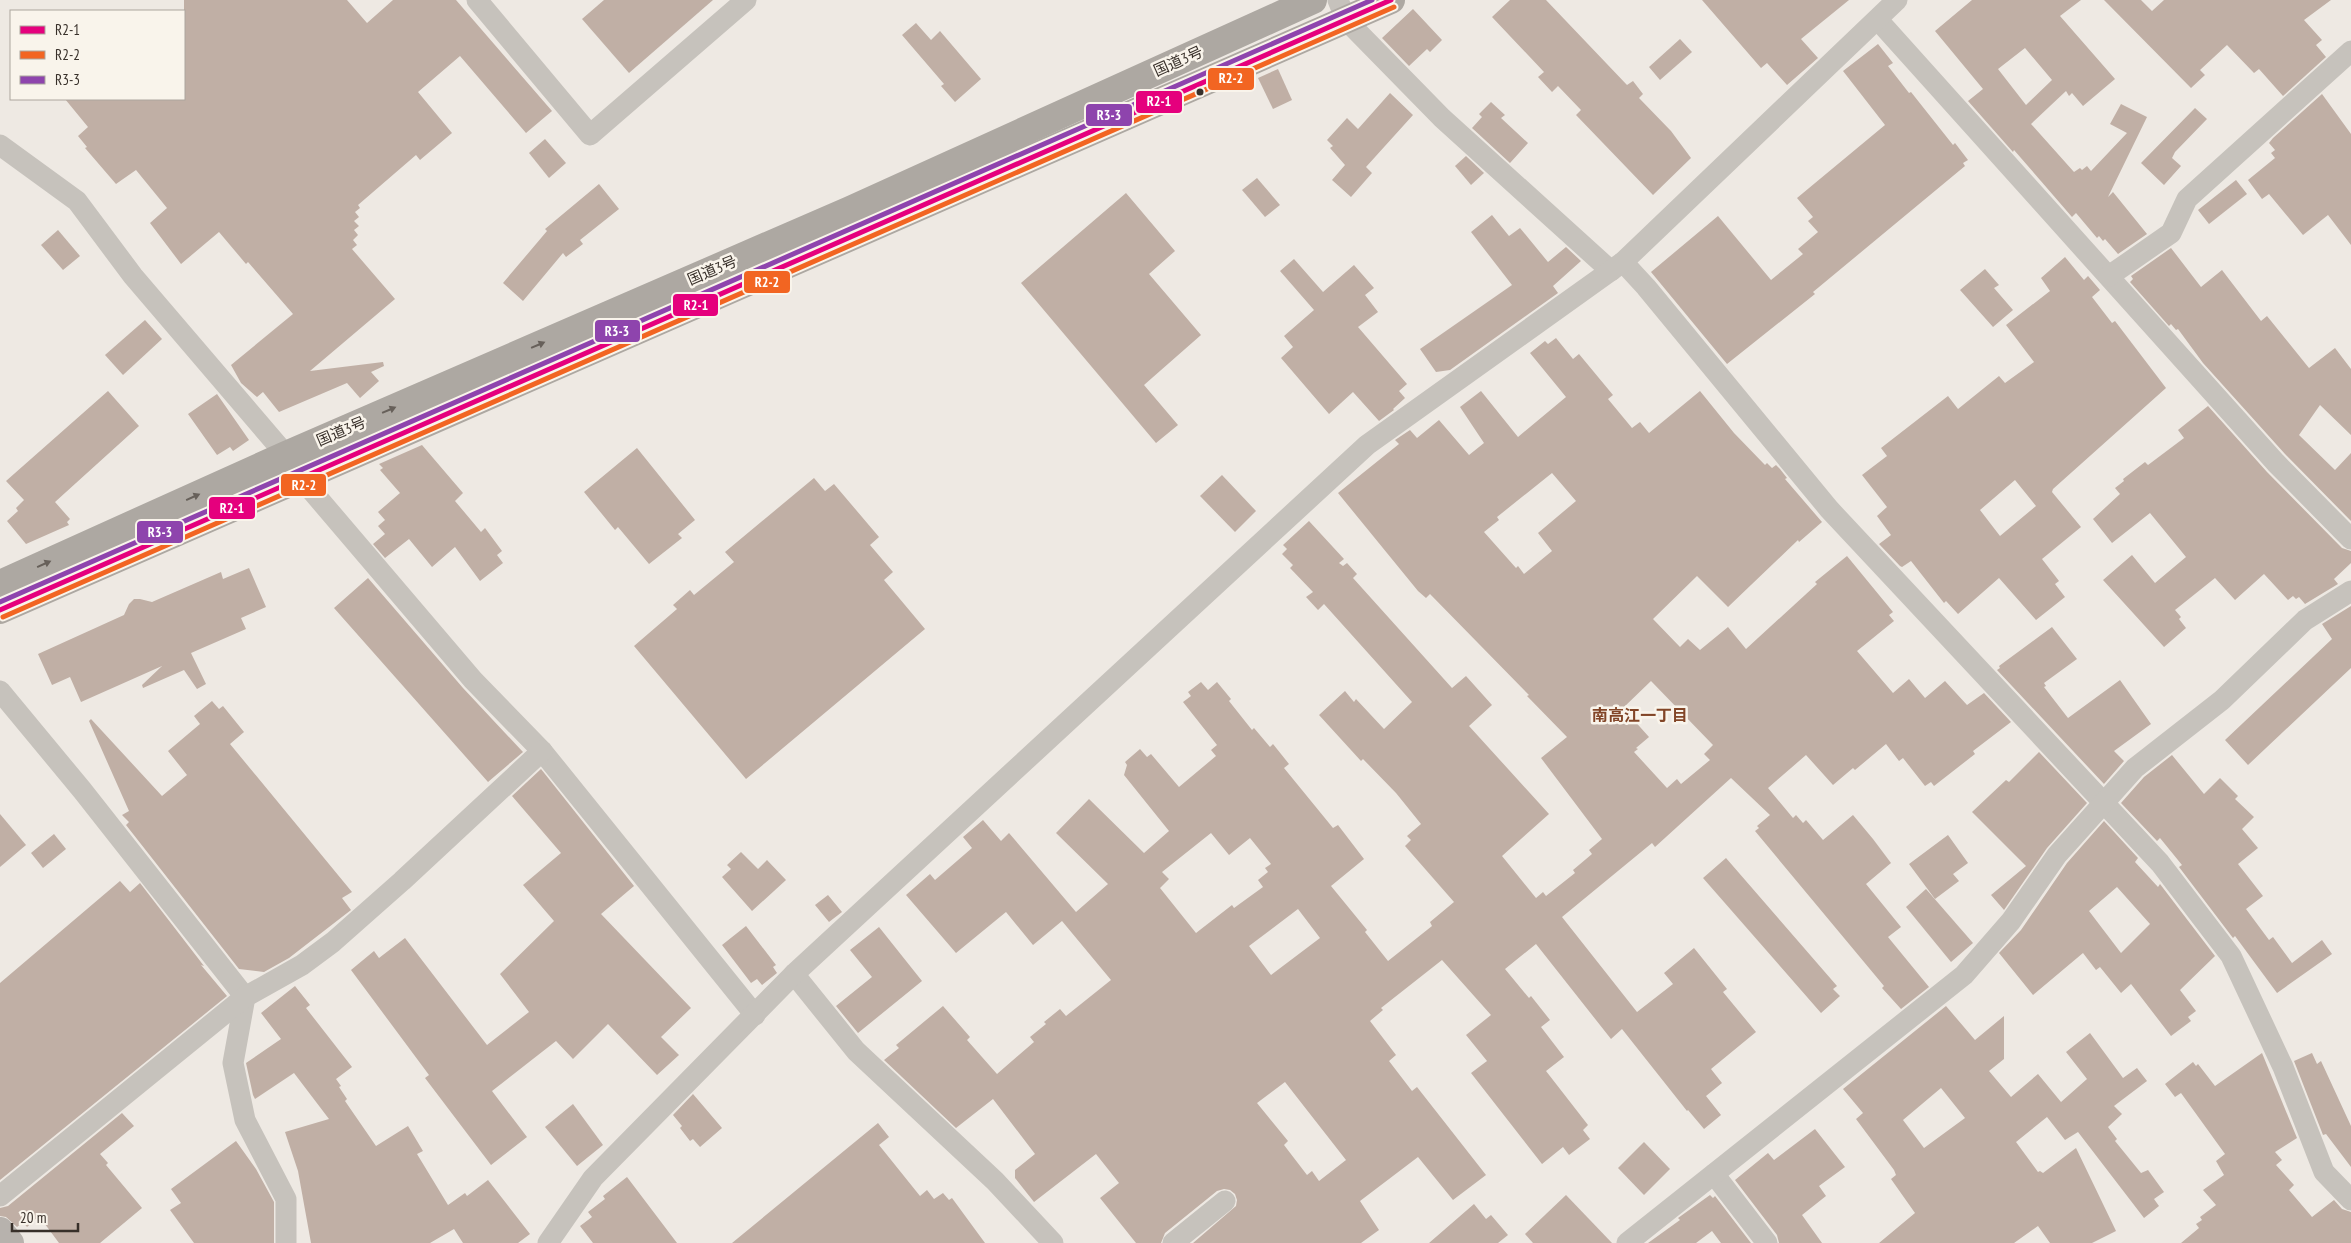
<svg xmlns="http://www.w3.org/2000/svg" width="2351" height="1243" viewBox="0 0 2351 1243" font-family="'PT Sans Narrow','Noto Sans JP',sans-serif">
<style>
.building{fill:#c0afa5;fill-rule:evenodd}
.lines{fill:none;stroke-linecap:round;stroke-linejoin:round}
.street{stroke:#c6c2bc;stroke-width:21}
.secondary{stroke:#b7b2ad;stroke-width:28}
.highway{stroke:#ada8a2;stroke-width:28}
.bus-1-casing{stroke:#f9f4eb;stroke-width:9}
.bus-2-casing{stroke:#f9f4eb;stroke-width:9}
.bus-3-casing{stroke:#f9f4eb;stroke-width:9}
.bus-1{stroke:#e5007d;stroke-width:5}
.bus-2{stroke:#f26522;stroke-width:5}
.bus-3{stroke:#8e44ad;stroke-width:5}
.oneway{fill:#67605a}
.bus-dot{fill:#38302a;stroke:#f9f4eb;stroke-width:2}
.labels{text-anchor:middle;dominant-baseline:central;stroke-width:5;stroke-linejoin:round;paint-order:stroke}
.street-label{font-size:15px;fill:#38302a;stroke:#f9f4eb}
.neighbourhood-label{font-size:16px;font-weight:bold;fill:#824527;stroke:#f9f4eb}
.line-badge{stroke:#f9f4eb;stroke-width:2}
.badge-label{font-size:14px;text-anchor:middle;font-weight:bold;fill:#fff}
</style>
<rect width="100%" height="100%" fill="#eee9e3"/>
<g class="building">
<polygon points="184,0 347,0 367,23 393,0 456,0 552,111 526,133 460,56 418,92 452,133 420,160 416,155 358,205 360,208 355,212 359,217 354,221 359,226 354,230 358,235 353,240 357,245 352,249 395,299 310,371 383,362 384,366 371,372 379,381 360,398 347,383 279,412 263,392 257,397 241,383 231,365 293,314 248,262 246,264 219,232 181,264 150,223 167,208 136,170 116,184 85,148 87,147 78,136 88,127 65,99 184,99"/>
<polygon points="604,0 713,0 629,73 582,19"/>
<polygon points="1510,0 1546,0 1627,85 1633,81 1643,94 1639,98 1671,131 1691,158 1653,195 1576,115 1581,110 1558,86 1552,92 1538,77 1544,72 1492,17"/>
<polygon points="1702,0 1849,0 1801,39 1818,58 1787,85 1767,63 1761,68"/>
<path d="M1972,0H2081L2060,16L2115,79L2083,106L2072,93L2069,96L2066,91L2031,124L2074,172L2080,168L2082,170L2087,166L2091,171L2127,133L2110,124L2121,104L2147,117L2108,197L2113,192L2147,234L2118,254L2105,239L2103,241L2099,236L2097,238L2076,213L2072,217L2014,150L2013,152L1968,101L1983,89L1935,31ZM2025,48L2052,80L2026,105L1998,69Z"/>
<polygon points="2104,0 2141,0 2152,11 2164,0 2331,0 2304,20 2322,40 2316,45 2326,57 2283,96 2259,69 2254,73 2227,45 2200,70 2205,75 2191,88"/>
<polygon points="1413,9 1442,40 1430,52 1427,49 1409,66 1382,38"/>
<polygon points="916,23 931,40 940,31 981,79 955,102 941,86 944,84 902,35"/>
<polygon points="1680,39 1692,52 1660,80 1649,67"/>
<polygon points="1878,44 1893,63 1888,66 1909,93 1911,92 1953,145 1955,143 1968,160 1963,163 1965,166 1813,292 1815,294 1727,364 1651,272 1718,216 1771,280 1803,254 1798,249 1818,232 1808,221 1813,217 1797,198 1885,125 1843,71"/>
<polygon points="1278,69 1292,100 1273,109 1258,78"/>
<polygon points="1390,93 1413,115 1366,167 1372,173 1351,197 1332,180 1345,165 1330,148 1333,146 1327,140 1347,118 1358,129"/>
<polygon points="2322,94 2351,134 2351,245 2328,215 2303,235 2269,194 2262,199 2248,180 2275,158 2271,153 2275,150 2269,143 2273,138"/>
<polygon points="1491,102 1505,115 1501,118 1528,143 1510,163 1472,128 1482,117 1479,114"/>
<polygon points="2195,108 2207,119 2175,152 2172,158 2181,166 2164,185 2141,163"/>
<polygon points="545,139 566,163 549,178 529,153"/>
<polygon points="1466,156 1484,173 1471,185 1455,166"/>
<polygon points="1257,178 1280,205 1265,217 1242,190"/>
<polygon points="2236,180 2247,194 2209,224 2198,210"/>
<polygon points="599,184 619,209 580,240 583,244 566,257 563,253 523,301 503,283 547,231 545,229"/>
<polygon points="1126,193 1175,251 1149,274 1201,335 1144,385 1178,425 1156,443 1021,283"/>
<polygon points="1492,215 1509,236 1520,228 1548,262 1566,247 1581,261 1553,286 1558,293 1450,370 1436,372 1420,349 1512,285 1471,232"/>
<polygon points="58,230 80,256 63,270 41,245"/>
<polygon points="2171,248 2201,287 2222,270 2261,321 2267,316 2309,368 2335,348 2351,369 2351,435 2320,405 2299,435 2335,470 2351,453 2351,521 2285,454 2203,363 2178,329 2176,330 2171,324 2169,326 2130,282 2133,279 2131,276"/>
<path d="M2065,257L2084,280L2088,276L2100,290L2092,297L2112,323L2115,321L2166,388L2053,489L2052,492L2081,527L2042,559L2059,581L2055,584L2065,597L2036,620L1999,578L1958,614L1946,601L1944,603L1911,561L1902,567L1900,566L1879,544L1891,535L1877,516L1887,507L1862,475L1887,456L1881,448L1948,396L1958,409L1999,376L2005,383L2034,362L2006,325L2050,291L2041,278ZM2015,480L2036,506L2000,536L1980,510Z"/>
<polygon points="1294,259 1323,292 1354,265 1374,288 1365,295 1378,312 1358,327 1407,384 1399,391 1405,398 1393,409 1394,410 1379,421 1353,392 1329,414 1281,358 1293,347 1284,336 1314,310 1280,271"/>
<polygon points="1985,269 1999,285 1994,288 2013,310 1993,327 1960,290"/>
<polygon points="145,320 162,339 123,375 105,355"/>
<path d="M1556,338L1573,359L1579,354L1613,395L1608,399L1632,428L1640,422L1649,433L1700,391L1734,433L1765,465L1767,463L1772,468L1776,465L1780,469L1787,478L1785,479L1822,522L1799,542L1798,540L1728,607L1697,576L1653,619L1680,647L1688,639L1700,650L1728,627L1746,649L1817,584L1815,582L1847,556L1893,612L1889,615L1894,621L1857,651L1893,693L1909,679L1925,698L1945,681L1967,705L1984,693L2011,722L1973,751L1975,754L1934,786L1931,782L1925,786L1903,758L1899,761L1886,744L1855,770L1853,768L1833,785L1806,755L1768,788L1793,818L1796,815L1803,823L1806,820L1823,840L1853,815L1873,839L1891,863L1866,884L1901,927L1888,937L1929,987L1901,1009L1882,988L1884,986L1755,831L1759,828L1757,826L1770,815L1731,778L1655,847L1652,843L1562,917L1637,1012L1673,984L1664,973L1694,948L1727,989L1723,992L1756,1032L1711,1069L1722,1083L1706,1096L1721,1115L1704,1129L1688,1110L1687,1111L1622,1029L1611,1039L1536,944L1505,969L1529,998L1531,996L1550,1020L1541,1027L1564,1057L1546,1071L1588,1125L1583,1130L1590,1139L1569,1155L1563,1147L1542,1164L1471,1073L1487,1061L1466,1035L1491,1015L1442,960L1381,1008L1383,1010L1370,1021L1396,1055L1389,1061L1412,1091L1417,1087L1486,1175L1453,1200L1418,1157L1360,1201L1379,1230L1361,1243H1193L1236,1206L1237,1200L1235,1194L1230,1190L1224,1189L1217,1191L1165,1233L1161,1243H1136L1100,1198L1119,1183L1096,1154L1034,1202L1015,1178V1170L1035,1154L993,1099L956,1128L884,1060L899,1048L896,1045L943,1006L970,1037L967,1040L997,1074L1034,1042L1030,1037L1046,1024L1044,1022L1060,1009L1066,1016L1111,980L1062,921L1033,945L1006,912L956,953L906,895L930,874L935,880L972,848L963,837L983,820L1001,841L1009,833L1076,912L1108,884L1056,833L1089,799L1144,853L1169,831L1124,775L1127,765L1125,762L1140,749L1147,757L1151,754L1179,787L1216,756L1211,750L1217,745L1183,702L1191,696L1188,692L1201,682L1208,690L1217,682L1231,699L1229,701L1252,730L1254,728L1270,747L1273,744L1289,764L1284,768L1333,828L1338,825L1364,859L1331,886L1367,930L1365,932L1388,961L1432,926L1430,922L1454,902L1405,846L1411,840L1407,836L1421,824L1396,793L1363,759L1361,761L1319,715L1345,691L1354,702L1356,699L1384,729L1412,702L1324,604L1318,610L1306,597L1313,592L1290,568L1293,565L1282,554L1287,549L1283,545L1309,521L1344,559L1339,563L1343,566L1347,563L1357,574L1353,578L1452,688L1466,676L1492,705L1469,726L1549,814L1502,856L1536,898L1543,892L1546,896L1575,873L1573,870L1592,854L1589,850L1602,839L1541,758L1567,737L1527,696L1529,695L1430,594L1426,598L1418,591L1338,493L1399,444L1395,440L1410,430L1417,438L1439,420L1469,455L1484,443L1460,407L1481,391L1518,437L1566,397L1530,353L1545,341L1548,344ZM1552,473L1576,501L1538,533L1552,551L1524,574L1518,566L1516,568L1484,532L1499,520L1497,517ZM1651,681L1713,745L1704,754L1710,760L1681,784L1677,779L1667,788L1634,752L1638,749L1636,748L1649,737L1623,708ZM1211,833L1229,855L1250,838L1271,864L1265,868L1268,872L1258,880L1263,887L1234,908L1232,905L1196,933L1160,888L1169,879L1162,872ZM1298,909L1320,938L1271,975L1249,946ZM1285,1082L1346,1160L1319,1181L1312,1171L1307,1175L1284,1145L1288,1141L1257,1103Z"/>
<polygon points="108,391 139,426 55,502 70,519 67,522 69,525 26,544 7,521 18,511 16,508 24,500 6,481"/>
<polygon points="217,394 249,440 233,451 230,447 217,455 188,414"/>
<polygon points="2208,406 2267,472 2342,548 2351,551 2351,563 2334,579 2338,584 2305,604 2299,597 2296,599 2293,596 2288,600 2264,574 2235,600 2215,578 2175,610 2181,617 2179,619 2186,628 2164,647 2103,580 2132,555 2155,583 2186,557 2150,513 2112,543 2093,519 2120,494 2115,488 2124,481 2123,479 2145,462 2148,465 2184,438 2178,430"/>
<polygon points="422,445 463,493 455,501 481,532 485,528 502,551 497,555 503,563 480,581 455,547 432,567 409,539 385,558 373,544 385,534 378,526 385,520 378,512 400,493 380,470 383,468 379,464"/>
<polygon points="637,448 695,520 678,534 682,538 649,564 618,527 615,530 584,492"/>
<polygon points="1222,475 1256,511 1235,532 1200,496"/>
<polygon points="814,478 825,491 834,484 879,537 870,545 893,572 884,580 925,629 746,779 634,646 677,609 673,605 690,590 694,595 734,562 725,552"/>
<polygon points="249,568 266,607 241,618 246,629 191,653 206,684 197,689 184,670 143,688 142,685 162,666 81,702 70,677 52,685 38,654 124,615 129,604 134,599 140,599 152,602 221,572 223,579"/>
<polygon points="368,578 463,688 523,752 488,782 334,608"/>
<polygon points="2351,606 2351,668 2248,765 2225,740 2332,639 2322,624"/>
<polygon points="2052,627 2077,659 2044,683 2046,686 2044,687 2068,718 2120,680 2151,724 2114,751 2124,761 2104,784 1997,670 2000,668 1999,666"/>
<polygon points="212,701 219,709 223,706 244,732 230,744 352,892 342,898 351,910 289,958 264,972 239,969 126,825 129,822 122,815 129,811 89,721 91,719 162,796 187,775 168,751 200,724 194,716"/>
<polygon points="2039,752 2087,803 2047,848 2004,910 1991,895 2026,866 1972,812 2006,780 2009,782"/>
<polygon points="2172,755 2204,794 2220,778 2238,796 2235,799 2254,817 2242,829 2258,848 2238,864 2263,896 2246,909 2269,940 2273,937 2292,963 2322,940 2332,954 2277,993 2235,936 2233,938 2179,867 2182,865 2160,838 2157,841 2121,803 2144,777"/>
<polygon points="541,769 634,886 601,914 691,1008 661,1037 679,1055 657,1075 608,1024 573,1059 556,1041 492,1091 527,1137 491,1165 425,1078 429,1075 351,970 374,951 379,958 405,938 487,1045 529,1012 500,974 554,921 523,885 561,853 512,796"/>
<polygon points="0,814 26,845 0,867"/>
<path d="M2104,821L2138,858L2135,862L2158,887L2160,884L2215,956L2180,990L2196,1011L2188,1017L2191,1021L2171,1036L2131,984L2121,993L2100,967L2096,970L2083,953L2033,995L1999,953L2021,930L2067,863ZM2117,887L2150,924L2121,953L2089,911Z"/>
<polygon points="54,834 66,849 43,868 31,853"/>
<polygon points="1948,835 1968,863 1953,874 1959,881 1935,899 1909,864"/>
<polygon points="741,852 758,869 767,860 786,880 752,911 722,877 731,869 727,865"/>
<polygon points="1726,858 1837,986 1833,989 1840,996 1821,1013 1703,878"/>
<polygon points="120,881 130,892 140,883 204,966 201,965 227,996 0,1180 0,983"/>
<polygon points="1926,889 1973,943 1951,962 1906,907"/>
<polygon points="828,895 842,912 829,922 815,905"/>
<polygon points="746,926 776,965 773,967 777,973 762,985 757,979 751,983 722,945"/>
<polygon points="879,927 922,981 858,1033 836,1006 872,977 850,950"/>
<polygon points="295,986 310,1005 306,1008 352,1067 336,1079 341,1086 339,1087 347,1099 345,1101 376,1146 408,1126 423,1151 417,1154 448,1205 465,1193 467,1196 488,1180 530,1234 518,1243 463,1243 454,1229 430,1243 311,1243 298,1171 285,1132 329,1119 294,1073 255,1099 253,1095 246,1063 281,1039 261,1013"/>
<path d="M1946,1006L1975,1040L2004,1016V1059L1989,1071L2011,1097L2038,1074L2061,1102L2087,1079L2066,1052L2090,1033L2123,1078L2137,1068L2147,1081L2114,1106L2122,1114L2108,1127L2117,1139L2115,1141L2141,1173L2148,1170L2164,1192L2154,1199L2159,1206L2144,1218L2078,1132L2065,1140L2047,1117L2016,1142L2038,1172L2040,1171L2043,1173L2076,1148L2116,1231L2092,1243H2050L2038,1226L2014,1243H1879L1915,1213L1891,1179L1896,1175L1894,1170L1856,1119L1863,1113L1843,1089ZM1941,1088L1965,1118L1924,1148L1903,1120Z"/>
<polygon points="2262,1053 2297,1138 2275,1152 2282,1160 2276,1165 2294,1185 2289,1190 2312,1217 2334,1200 2342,1209 2351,1212 2351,1243 2181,1243 2199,1228 2196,1224 2202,1220 2200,1217 2216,1205 2203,1190 2224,1175 2216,1161 2225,1154 2181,1093 2175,1097 2165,1084 2193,1062 2196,1066 2198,1064 2215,1086"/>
<polygon points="2312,1053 2317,1064 2321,1061 2351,1126 2351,1167 2326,1134 2323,1135 2294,1061"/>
<polygon points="693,1094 722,1128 700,1147 693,1139 690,1141 680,1128 682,1126 673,1115"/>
<polygon points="573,1104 603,1145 577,1166 545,1127"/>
<polygon points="122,1113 134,1126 100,1154 108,1163 106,1165 142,1208 100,1243 59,1243 39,1216 27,1227 23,1222 17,1227 6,1217 0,1216 0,1208 8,1206"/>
<polygon points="878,1123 889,1137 879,1145 920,1196 927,1190 934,1199 943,1193 949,1200 952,1198 985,1243 732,1243"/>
<polygon points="1815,1129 1845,1167 1819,1186 1826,1196 1802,1215 1822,1243 1779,1243 1777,1235 1735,1180 1768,1153 1774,1160"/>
<polygon points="236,1141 256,1169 274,1202 274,1243 194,1243 170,1210 181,1203 171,1189"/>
<polygon points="1644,1142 1670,1169 1644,1195 1618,1168"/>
<polygon points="627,1177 677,1243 593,1243 580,1226 592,1217 588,1212 605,1199 603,1196"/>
<polygon points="1566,1195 1612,1243 1533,1243 1525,1234"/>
<polygon points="1710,1195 1713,1198 1715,1196 1751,1243 1721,1243 1712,1231 1696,1243 1648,1243 1680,1220 1678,1218"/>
<polygon points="1474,1204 1486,1219 1491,1215 1508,1235 1498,1243 1429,1243"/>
</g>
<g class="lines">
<g class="street">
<polyline points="477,0 590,135 746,0"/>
<polyline points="1338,0 1346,20 1442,118 1611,271"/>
<polyline points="1878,20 2276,463 2351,539"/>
<polyline points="0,145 77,201 133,276 286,455 300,477 473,680 542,751 755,1015"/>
<polyline points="1623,262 1646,287 1829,509 2160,863 2231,956 2283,1067 2324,1172 2351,1200"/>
<polyline points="2109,276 2171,233 2187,199 2351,51"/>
<polyline points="0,691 82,790 245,997 233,1063 245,1120 286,1199 286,1243"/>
<polyline points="794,974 856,1051 995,1181 1053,1243"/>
<polyline points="1714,1174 1767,1243"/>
<polyline points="0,1196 245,997 302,965 333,942 402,881 542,751"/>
<polyline points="548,1243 593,1178 794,974 1367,445 1623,262 1897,0"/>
<polyline points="1173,1243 1225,1201"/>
<polyline points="1627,1243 1964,975 2011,921 2057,855 2135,768 2222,700 2305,620 2351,591"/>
</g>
<polyline class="secondary" points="0,1231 10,1243"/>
<g class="highway">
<polyline points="0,584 286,455 850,210 1313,0"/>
<polyline points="0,610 1391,0"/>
</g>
<defs>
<polyline id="bus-1" points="0,610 1391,0"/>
<polyline id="bus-2" points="3,617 1394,7"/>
<polyline id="bus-3" points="0,602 1372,0"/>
</defs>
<use href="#bus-1" class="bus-1-casing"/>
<use href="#bus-2" class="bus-2-casing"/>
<use href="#bus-3" class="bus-3-casing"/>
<use href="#bus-1" class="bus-1"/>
<use href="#bus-2" class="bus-2"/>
<use href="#bus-3" class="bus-3"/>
</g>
<defs><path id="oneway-solid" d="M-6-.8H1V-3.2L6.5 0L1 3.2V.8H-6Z" transform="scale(1.25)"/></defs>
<g class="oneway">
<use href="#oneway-solid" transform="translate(538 345) rotate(-23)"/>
<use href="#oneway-solid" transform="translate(389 410) rotate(-23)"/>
<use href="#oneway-solid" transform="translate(193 497) rotate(-24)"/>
<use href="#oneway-solid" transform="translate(44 564) rotate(-24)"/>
</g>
<circle class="bus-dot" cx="1200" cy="92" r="4.5"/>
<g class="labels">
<g class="street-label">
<text transform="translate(1178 61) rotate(-24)">国道3号</text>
<text transform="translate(712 270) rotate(-23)">国道3号</text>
<text transform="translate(341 431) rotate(-23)">国道3号</text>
</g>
<g class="neighbourhood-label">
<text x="1640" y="715">南高江一丁目</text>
</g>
</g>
<g class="line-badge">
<rect x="1207" y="67" width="48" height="24" rx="5" fill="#f26522"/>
<rect x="1135" y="90" width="48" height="24" rx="5" fill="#e5007d"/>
<rect x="1085" y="103" width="48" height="24" rx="5" fill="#8e44ad"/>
<rect x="743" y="270" width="48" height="24" rx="5" fill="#f26522"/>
<rect x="672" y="293" width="47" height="24" rx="5" fill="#e5007d"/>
<rect x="594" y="319" width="47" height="24" rx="5" fill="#8e44ad"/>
<rect x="280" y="473" width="47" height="24" rx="5" fill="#f26522"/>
<rect x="208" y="496" width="48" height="24" rx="5" fill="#e5007d"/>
<rect x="136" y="520" width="48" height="24" rx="5" fill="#8e44ad"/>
</g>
<g class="badge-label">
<text x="1231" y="83">R2-2</text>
<text x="1159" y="106">R2-1</text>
<text x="1109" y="120">R3-3</text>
<text x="767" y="287">R2-2</text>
<text x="696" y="310">R2-1</text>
<text x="617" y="336">R3-3</text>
<text x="304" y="490">R2-2</text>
<text x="232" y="513">R2-1</text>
<text x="160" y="537">R3-3</text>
</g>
<rect x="10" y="10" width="175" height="90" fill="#f9f4eb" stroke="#aca69e"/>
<rect x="20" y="26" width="25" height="8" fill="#e5007d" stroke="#aca69e"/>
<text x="55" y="35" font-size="15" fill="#38302a">R2-1</text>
<rect x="20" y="51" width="25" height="8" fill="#f26522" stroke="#aca69e"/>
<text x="55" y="60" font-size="15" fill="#38302a">R2-2</text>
<rect x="20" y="76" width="25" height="8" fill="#8e44ad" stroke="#aca69e"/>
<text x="55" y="85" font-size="15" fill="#38302a">R3-3</text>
<path d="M12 1223v8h66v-8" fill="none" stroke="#38302a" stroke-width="2.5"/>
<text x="20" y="1223" font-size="15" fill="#38302a" stroke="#f9f4eb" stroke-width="4" paint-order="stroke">20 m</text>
</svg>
